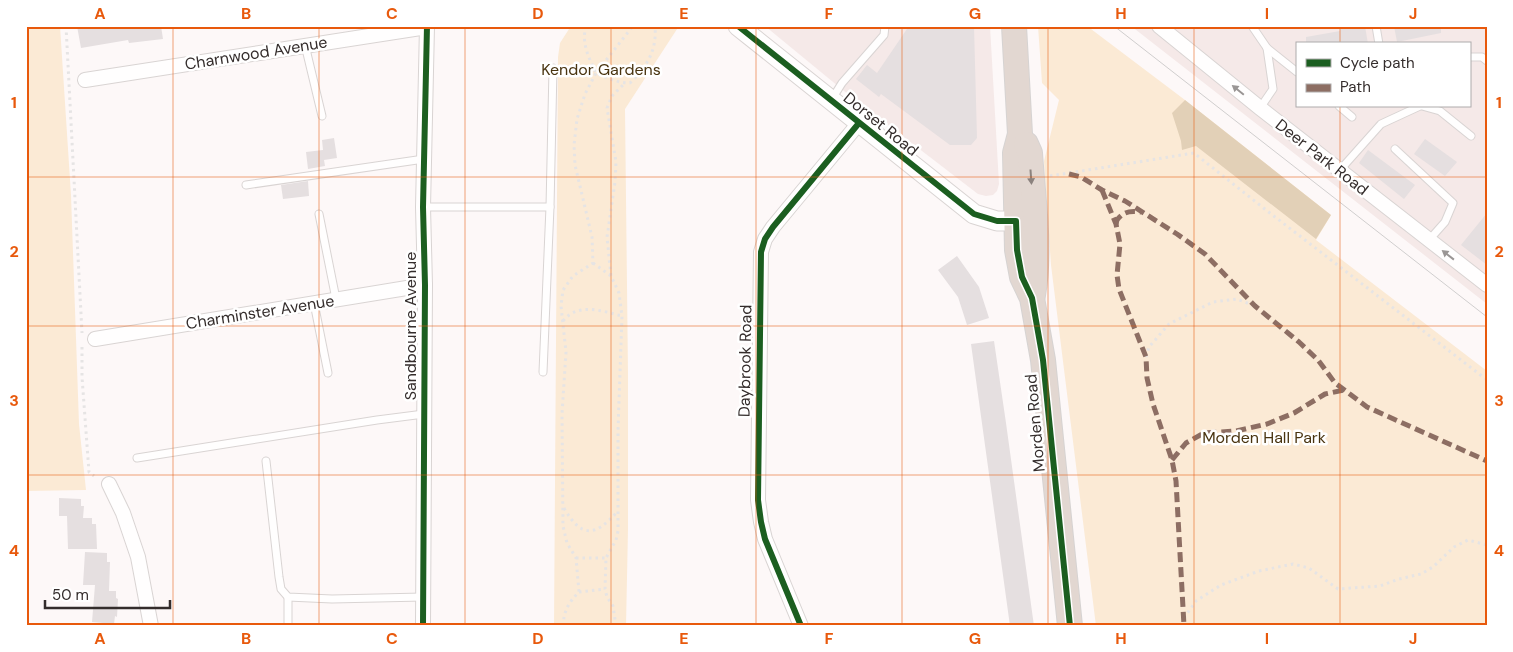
<svg xmlns="http://www.w3.org/2000/svg" width="1513" height="652" viewBox="0 0 1513 652" font-family="'DM Sans',sans-serif">
<style>
.built{fill:#f5e9e8;fill-rule:evenodd}
.green{fill:#fbead5}
.forest{fill:#e2d0b7}
.building{fill:#e5dfe0}
.lines{fill:none;stroke-linecap:round;stroke-linejoin:round}
.lane-casing{stroke:#d9d4d3;stroke-width:9}
.street-casing{stroke:#d9d4d3;stroke-width:16}
.secondary-casing{stroke:#d9d4d3;stroke-width:21}
.highway-casing{stroke:#d6d3d2;stroke-width:26}
.path{stroke:#e6e4e4;stroke-width:3;stroke-dasharray:2.5 4;stroke-linecap:butt}
.lane{stroke:#fffefe;stroke-width:7}
.street{stroke:#fffefe;stroke-width:14}
.secondary{stroke:#fffefe;stroke-width:19}
.highway{stroke:#e2d7d1;stroke-width:24}
.tram{stroke:#d0cece;stroke-width:1}
.quiet{stroke:#8d6e63;stroke-width:5;stroke-dasharray:10 5;stroke-linecap:butt}
.cycleway-casing{stroke:#fff;stroke-width:9}
.cycleway{stroke:#1b5e20;stroke-width:6}
.oneway{fill:#9a9695}
.oneway2{fill:#8b827e}
.grid{fill:none;stroke:#e8590c;stroke-width:1;stroke-opacity:0.55}
.labels{text-anchor:middle;dominant-baseline:central;stroke-width:5;stroke-linejoin:round;paint-order:stroke}
.street-label{font-size:16px;fill:#342d2c;stroke:#fff}
.park-label{font-size:16px;fill:#493410;stroke:#fff}
.neatline{fill:none;stroke:#e8590c;stroke-width:2}
.grid-label{font-size:16px;text-anchor:middle;font-weight:bold;fill:#e8590c}
</style>
<rect width="100%" height="100%" fill="#fdf8f8"/>
<g class="built">
<polygon points="765,26 990,26 999,184 997,191 993,195 986,196 978,194 844,91"/>
<path d="M1131,26H1487V304ZM1297,44H1469V106H1297Z"/>
</g>
<g class="green">
<polygon points="26,26 60,26 71,195 79,424 86,490 26,491"/>
<polygon points="571,26 679,26 625,109 628,373 628,529 626,626 554,626 558,57 560,43"/>
<polygon points="1038,26 1087,26 1185,100 1331,215 1316,240 1487,371 1487,626 1096,626 1051,265 1045,177 1044,161 1059,100 1042,83"/>
</g>
<polygon class="forest" points="1185,100 1331,215 1316,239 1196,146 1182,150 1181,141 1172,113"/>
<g class="building">
<polygon points="77,26 161,26 163,39 129,43 128,40 81,48"/>
<polygon points="909,26 974,26 977,138 971,145 950,145 881,94 879,97 856,79 867,65 877,73"/>
<polygon points="1339,26 1365,26 1368,44 1306,44 1306,37 1340,31"/>
<polygon points="1394,26 1441,26 1441,33 1397,42"/>
<polygon points="334,138 337,158 324,160 325,166 308,169 306,152 323,150 322,140"/>
<polygon points="1425,139 1457,162 1445,176 1414,154"/>
<polygon points="1368,150 1415,185 1404,199 1359,163"/>
<polygon points="308,181 309,196 283,199 281,185"/>
<polygon points="1487,213 1487,265 1461,245"/>
<polygon points="957,256 979,287 989,318 967,325 958,297 938,270"/>
<polygon points="994,341 1006,423 1034,626 1010,626 1002,568 971,344"/>
<polygon points="59,498 81,499 81,506 84,506 83,518 92,518 92,524 96,524 97,549 68,549 67,516 59,516"/>
<polygon points="85,552 107,553 107,562 110,562 109,591 116,591 116,598 118,599 117,617 115,616 114,624 92,622 95,585 83,585"/>
</g>
<g class="lines">
<defs>
<g id="lane">
<polyline points="1252,26 1267,48 1273,89 1260,108"/>
<polyline points="1376,26 1379,44"/>
<polyline points="305,45 322,116"/>
<polyline points="1267,48 1297,72"/>
<polyline points="1469,57 1482,57 1487,61"/>
<polyline points="832,99 842,83 884,35 885,26"/>
<polyline points="1339,106 1352,117"/>
<polyline points="1422,106 1440,111 1471,136"/>
<polyline points="1395,149 1453,203 1445,222 1429,240"/>
<polyline points="1340,170 1381,124 1420,106"/>
<polyline points="246,185 424,159"/>
<polyline points="423,207 550,207"/>
<polyline points="319,214 336,299"/>
<polyline points="314,303 328,373"/>
<polyline points="543,372 550,207 553,68"/>
<polyline points="137,458 377,420 424,414"/>
<polyline points="266,461 279,577 281,589 288,597 332,599 423,597"/>
<polyline points="288,597 288,626"/>
</g>
<g id="street">
<polyline points="1159,26 1260,108 1487,285"/>
<polyline points="85,80 427,27"/>
<polyline points="95,339 425,285"/>
<polyline points="109,484 123,513 138,557 151,626"/>
<polyline points="423,626 425,285 423,207 427,26"/>
<polyline points="801,626 765,539 761,522 758,500 761,252 765,239 773,227 859,123"/>
</g>
<polyline id="secondary" points="738,26 974,214 997,221 1016,221"/>
<g id="highway">
<polyline points="1014,26 1020,134 1015,153 1017,250 1022,277 1032,298 1043,360 1070,626"/>
<path d="M1026,144L1030,153C1033,199 1041,249 1033,295"/>
</g>
</defs>
<use href="#lane" class="lane-casing"/>
<use href="#street" class="street-casing"/>
<use href="#secondary" class="secondary-casing"/>
<use href="#highway" class="highway-casing"/>
<g class="path">
<polyline points="66,26 82,333"/>
<path d="M586,26C581,43 589,58 596,73C607,78 618,83 630,83C647,66 657,51 655,26"/>
<polyline points="1050,176 1194,153 1266,210 1487,380"/>
<polyline points="593,263 611,276"/>
<path d="M563,321C578,302 602,311 622,316"/>
<polyline points="82,347 82,377 89,472 94,476"/>
<polyline points="1146,357 1149,347 1169,324 1213,302 1237,299 1255,306"/>
<path d="M564,508C581,538 595,537 617,512"/>
<polyline points="576,558 606,558"/>
<polyline points="579,592 605,589"/>
<polyline points="1184,618 1196,601 1221,585 1259,571 1293,564 1309,568 1338,589 1380,586 1399,579 1421,574 1433,567 1454,547 1468,540 1487,545"/>
<path d="M563,626C564,611 568,603 579,592L576,558L567,543L563,526L562,414L566,352L561,306L563,290L573,276L593,263L592,237L575,165L574,145L577,119L585,94L596,73L633,26"/>
<polyline points="616,626 613,606 607,597 605,589 606,558 616,540 618,531 618,430 622,316 619,293 611,276 607,237 615,182 616,162 607,108 612,96 625,83"/>
</g>
<use href="#lane" class="lane"/>
<use href="#street" class="street"/>
<use href="#secondary" class="secondary"/>
<use href="#highway" class="highway"/>
<polyline class="tram" points="1114,26 1487,317"/>
<g class="quiet">
<polyline points="1069,174 1081,177 1102,190 1125,201 1177,234 1205,254 1255,306 1299,342 1318,360 1335,383 1367,407 1487,461"/>
<polyline points="1102,190 1116,224 1120,244 1117,275 1119,289 1146,357 1147,378 1153,404 1172,460 1176,481 1184,626"/>
<path d="M1116,224L1117,220C1124,211 1130,211 1141,212"/>
<polyline points="1172,460 1186,443 1204,433 1236,431 1267,424 1294,413 1325,394 1344,390"/>
</g>
<defs>
<g id="cycleway">
<polyline points="738,26 974,214 997,221 1016,221 1017,250 1022,277 1032,298 1043,360 1070,626"/>
<polyline points="423,626 425,285 423,207 427,26"/>
<polyline points="801,626 765,539 761,522 758,500 761,252 765,239 773,227 859,123"/>
</g>
</defs>
<use href="#cycleway" class="cycleway-casing"/>
<use href="#cycleway" class="cycleway"/>
</g>
<defs><path id="oneway-solid" d="M-6-.8H1V-3.2L6.5 0L1 3.2V.8H-6Z" transform="scale(1.25)"/></defs>
<g class="oneway">
<use href="#oneway-solid" transform="translate(1238 90) rotate(-141)"/>
<use href="#oneway-solid" transform="translate(1448 255) rotate(-142)"/>
</g>
<use class="oneway2" href="#oneway-solid" transform="translate(1031 177) rotate(86)"/>
<path class="grid" d="M173,26V626M319,26V626M465,26V626M611,26V626M756,26V626M902,26V626M1048,26V626M1194,26V626M1340,26V44M1340,106V626M26,177H1487M26,326H1487M26,475H1487"/>
<g class="labels">
<g class="street-label">
<text transform="translate(256 53) rotate(-9)">Charnwood Avenue</text>
<text transform="translate(881 124) rotate(39)">Dorset Road</text>
<text transform="translate(1322 157) rotate(38)">Deer Park Road</text>
<text transform="translate(260 312) rotate(-9)">Charminster Avenue</text>
<text transform="translate(410 326) rotate(-90)">Sandbourne Avenue</text>
<text transform="translate(745 361) rotate(-89)">Daybrook Road</text>
<text transform="translate(1035 423) rotate(-95)">Morden Road</text>
</g>
<g class="park-label">
<text x="601" y="69">Kendor Gardens</text>
<text x="1264" y="437">Morden Hall Park</text>
</g>
</g>
<rect width="1513" height="652" fill="none" stroke="#ffffff" stroke-width="55"/>
<rect x="1296" y="42" width="175" height="65" fill="#ffffff" stroke="#aeabab"/>
<rect x="1306" y="59" width="25" height="8" fill="#1b5e20" stroke="#aeabab"/>
<text x="1340" y="68" font-size="15" fill="#342d2c">Cycle path</text>
<rect x="1306" y="84" width="25" height="8" fill="#8d6e63" stroke="#aeabab"/>
<text x="1340" y="92" font-size="15" fill="#342d2c">Path</text>
<path d="M45 600v8h125v-8" fill="none" stroke="#342d2c" stroke-width="2.5"/>
<text x="52" y="600" font-size="15" fill="#342d2c" stroke="#ffffff" stroke-width="4" paint-order="stroke">50 m</text>
<rect x="28" y="28" width="1458" height="596" class="neatline"/>
<g class="grid-label">
<text x="100" y="19">A</text>
<text x="246" y="19">B</text>
<text x="392" y="19">C</text>
<text x="538" y="19">D</text>
<text x="684" y="19">E</text>
<text x="829" y="19">F</text>
<text x="975" y="19">G</text>
<text x="1121" y="19">H</text>
<text x="1267" y="19">I</text>
<text x="1413" y="19">J</text>
<text x="14" y="108">1</text>
<text x="1499" y="108">1</text>
<text x="14" y="257">2</text>
<text x="1499" y="257">2</text>
<text x="14" y="406">3</text>
<text x="1499" y="406">3</text>
<text x="14" y="556">4</text>
<text x="1499" y="556">4</text>
<text x="100" y="644">A</text>
<text x="246" y="644">B</text>
<text x="392" y="644">C</text>
<text x="538" y="644">D</text>
<text x="684" y="644">E</text>
<text x="829" y="644">F</text>
<text x="975" y="644">G</text>
<text x="1121" y="644">H</text>
<text x="1267" y="644">I</text>
<text x="1413" y="644">J</text>
</g>
</svg>
